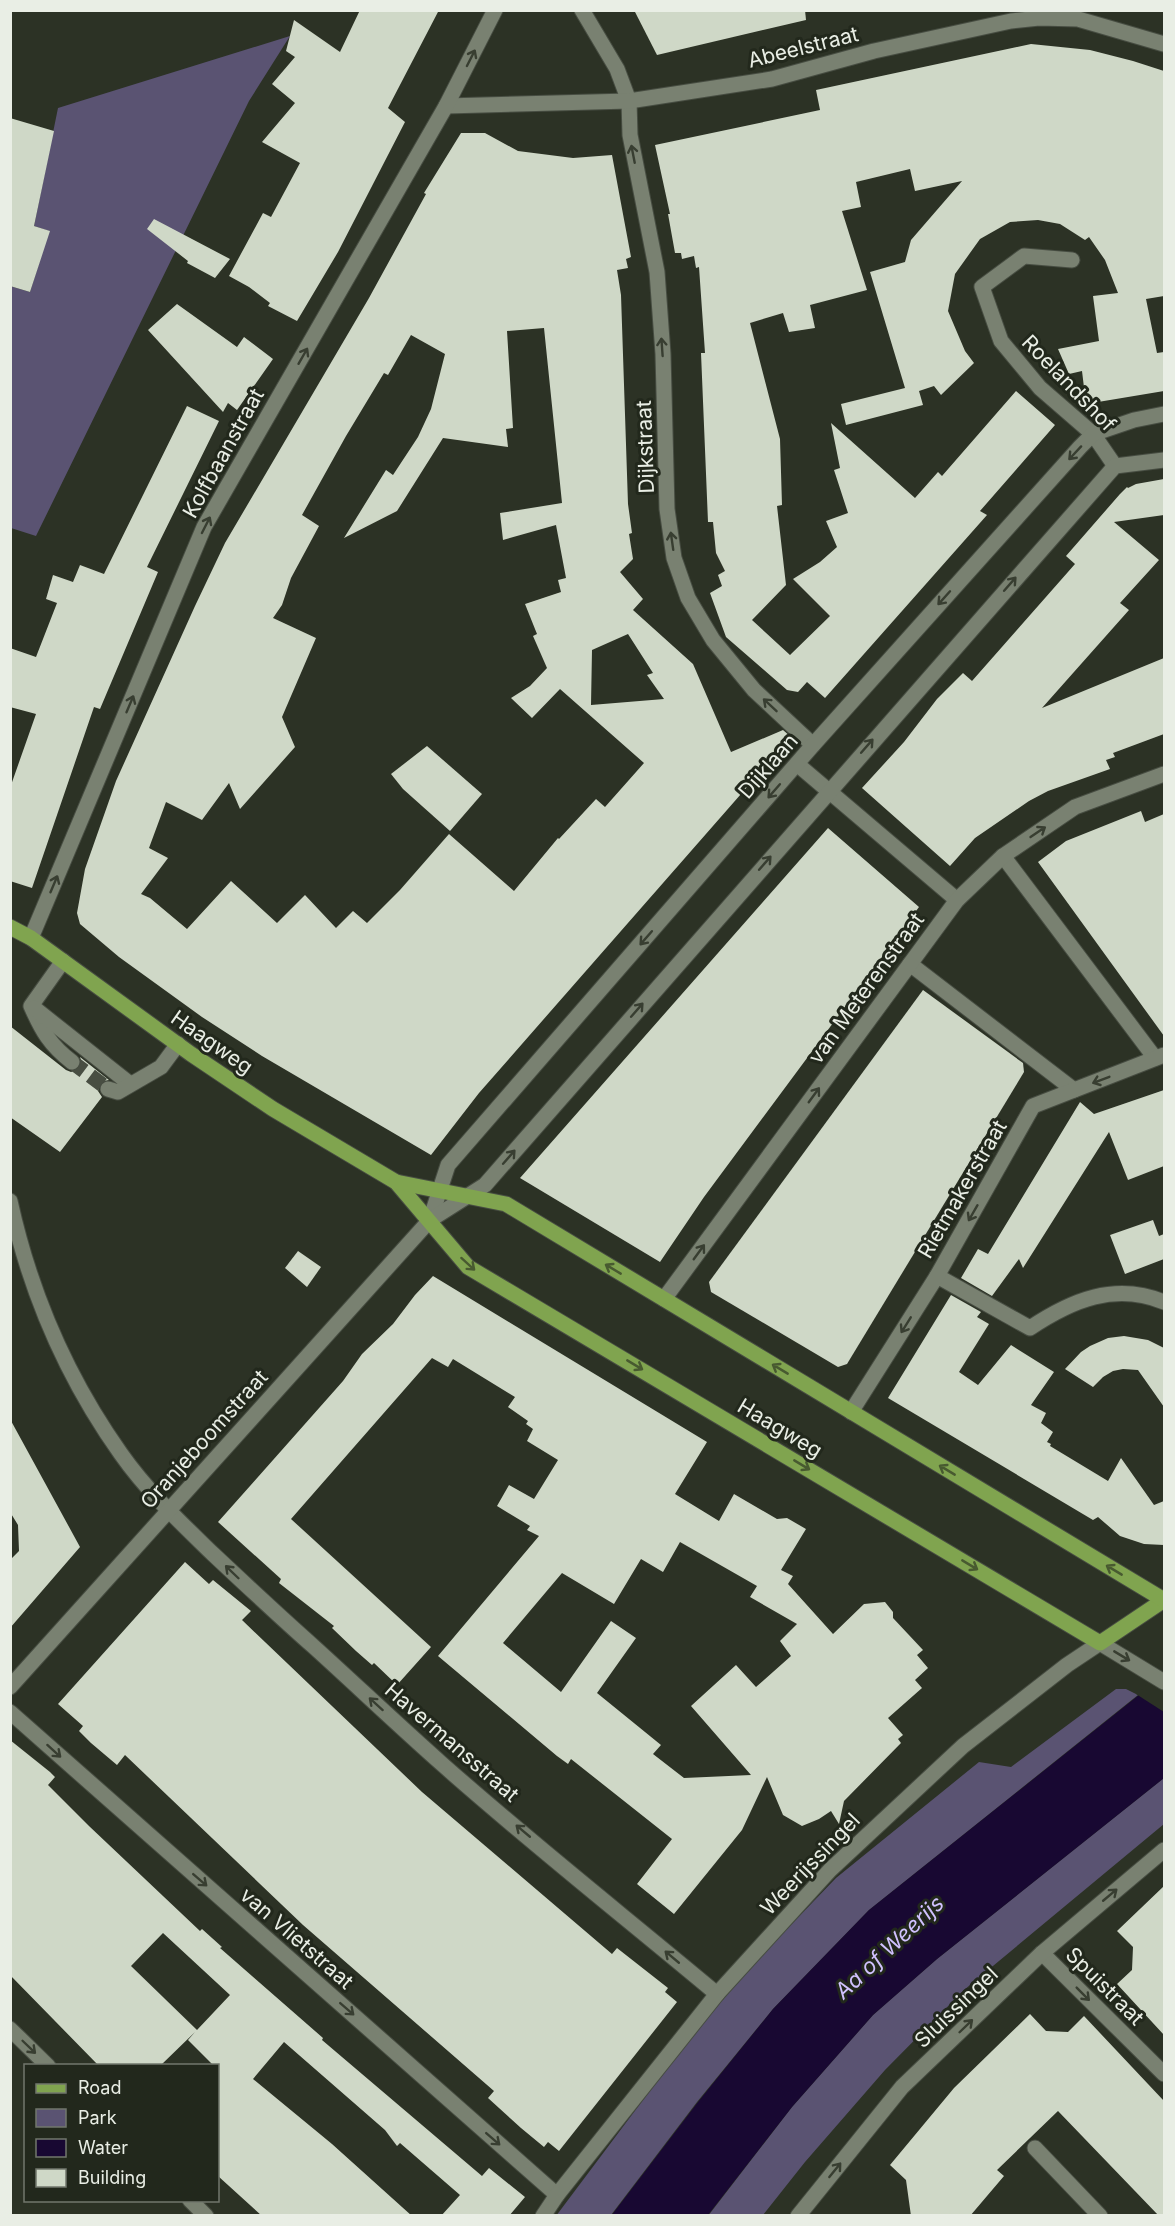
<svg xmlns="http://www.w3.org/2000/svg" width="1175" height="2226" viewBox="0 0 1175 2226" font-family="Inter,sans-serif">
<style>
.green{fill:#5a5372}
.water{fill:#180832}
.pier{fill:#2c3225}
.building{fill:#cfd8c7;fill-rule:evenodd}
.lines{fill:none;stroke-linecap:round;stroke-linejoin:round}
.minor-tunnel{stroke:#484e42;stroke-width:15;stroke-dasharray:15 8;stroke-linecap:butt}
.minor-casing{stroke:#474d42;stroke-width:17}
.major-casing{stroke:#474d42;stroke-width:17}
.minor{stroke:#798171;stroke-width:15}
.major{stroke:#80a44f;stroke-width:15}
.oneway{stroke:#383e31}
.oneway2{stroke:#485a30}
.labels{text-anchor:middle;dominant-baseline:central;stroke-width:6;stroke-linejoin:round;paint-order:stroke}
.street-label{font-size:21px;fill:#e9eee5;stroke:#22281c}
.water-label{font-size:22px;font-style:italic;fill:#d0c1fe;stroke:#22281c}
</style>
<rect width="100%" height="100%" fill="#2c3225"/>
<g class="green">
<polygon points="290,36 249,101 36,536 11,528 10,286 30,292 49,231 34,226 58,108"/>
<polygon points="1116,1689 1126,1689 1138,1695 869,1910 773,2009 697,2102 611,2215 556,2216 664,2072 741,1977 836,1878 979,1762 1011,1767"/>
<polygon points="1164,1778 1164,1824 964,1990 885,2070 805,2162 763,2215 708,2216 792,2107 873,2015 937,1959"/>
</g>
<polygon class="water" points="1164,1675 1164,1778 937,1959 873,2015 792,2107 708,2215 611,2216 698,2102 773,2009 869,1910"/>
<polygon class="pier" points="1163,1672 1164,1672 1164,1712 1136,1694"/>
<g class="building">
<polygon points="360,10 439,10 388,108 405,122 338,252 297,321 268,306 270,303 249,287 229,276 263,213 271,217 300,163 262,142 295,103 272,84 295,57 286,51 294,20 340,52"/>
<polygon points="634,10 805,10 806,20 657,55"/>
<polygon points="1031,44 1090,50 1133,61 1164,71 1164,296 1146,299 1157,353 1164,352 1164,391 1086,404 1082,371 1069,374 1058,349 1099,341 1093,296 1118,293 1105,260 1089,237 1085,240 1060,224 1038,220 1010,222 980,239 955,274 948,311 965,351 974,363 941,395 934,386 919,391 923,405 846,425 841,404 905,388 870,272 905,262 911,240 962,181 915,191 910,169 856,182 861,207 842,211 867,290 810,305 815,328 789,332 783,313 750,323 780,439 782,505 777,506 786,585 752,620 790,655 830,616 793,579 820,562 837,547 826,521 848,513 834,470 840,468 831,423 915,498 938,472 942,476 1016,391 1055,425 980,511 987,515 825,698 807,682 798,692 787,690 726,637 710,593 722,586 718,575 725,571 716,553 713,522 708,522 701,353 705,353 699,267 696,268 694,256 682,259 681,253 675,253 668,214 670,214 655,145 820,110 816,90"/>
<polygon points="10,118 54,131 34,226 50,231 30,292 10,286"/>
<path d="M461,133H485L518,151L573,158L612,155L631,257L626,259L628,268L617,270L621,295L628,504L632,533L629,534L633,559L620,572L643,599L633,610L693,664L731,752L783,730L791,737L479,1093L431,1155L262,1056L202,1017L119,957L80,924L77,913L85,869L116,781L195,606L225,543L369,298L426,194L424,193ZM544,328L562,503L500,513L503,540L556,525L566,578L558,580L561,592L525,604L537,634L533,636L547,668L530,686L511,698L532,718L560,689L644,763L605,807L596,799L559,839L558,838L514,891L449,834L400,890L367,923L353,911L336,928L305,895L277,923L231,881L187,929L150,898L141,894L168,858L149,848L166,802L202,820L229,783L240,809L295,747L282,717L316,638L273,618L282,605L291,578L319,526L302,515L346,436L384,373L388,375L411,335L445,354L431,409L418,437L393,475L386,470L344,538L397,511L443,438L508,447L506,429L513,428L507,331ZM628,634L653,673L647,675L664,699L591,705L592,650Z"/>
<polygon points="154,219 230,259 215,278 187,263 188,261 147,229"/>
<polygon points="177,304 237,347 244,337 273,359 237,410 228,403 223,412 148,330"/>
<polygon points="187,406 219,421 147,567 158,572 100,709 94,707 32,888 10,881 10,788 36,714 10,707 10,648 36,657 57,603 46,599 53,575 73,582 80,565 104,574"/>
<polygon points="1164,479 1164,515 1114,522 1159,560 1120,603 1129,610 1042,708 1164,658 1164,734 1113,753 1115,757 1106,760 1110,769 1048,791 1029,801 975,838 950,866 862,788 904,742 937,699 963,673 972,681 1075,564 1066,556 1120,494 1127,487 1128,488 1136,484"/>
<polygon points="427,746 482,794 450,831 403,789 391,774"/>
<polygon points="1141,811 1145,822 1164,814 1164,1036 1038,862 1066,841"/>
<polygon points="828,828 919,907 704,1197 660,1262 520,1178"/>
<polygon points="923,990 1023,1063 1024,1072 847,1364 838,1367 711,1292 709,1282"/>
<polygon points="10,1026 66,1070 71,1072 79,1069 82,1063 80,1057 109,1080 101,1082 98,1091 102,1097 60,1152 10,1117"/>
<polygon points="1164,1090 1164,1166 1128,1180 1109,1132 1023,1268 1019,1259 992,1296 961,1278 978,1249 988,1254 1080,1102 1094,1114"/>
<polygon points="1153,1220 1159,1236 1164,1234 1164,1259 1125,1274 1110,1235"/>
<polygon points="298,1251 321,1267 307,1287 285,1268"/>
<path d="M433,1276L707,1442L675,1494L719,1521L734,1494L777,1519L787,1518L806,1529L781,1570L793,1576L788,1584L833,1634L864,1604L885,1602L893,1612V1618L923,1650L917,1655L928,1668L915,1680L922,1688L888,1718L903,1735L898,1739L901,1743L844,1801L839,1824L831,1811L819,1819L802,1826L783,1815L767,1777L742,1830L674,1914L637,1884L672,1839L571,1759L568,1764L557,1756L438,1656L539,1536L527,1530L530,1526L497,1506L509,1485L534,1499L558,1460L527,1441L533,1429L526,1424L528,1421L508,1407L515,1397L453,1359L448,1367L432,1358L291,1519L431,1647L397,1685L374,1663L372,1665L356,1651L332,1628L334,1626L279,1583L281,1579L218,1522L343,1381L362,1354L393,1324L415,1295ZM680,1542L757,1586L750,1597L797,1624L780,1641L791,1656L756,1687L736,1665L691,1706L751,1775L684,1778L653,1754L661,1745L597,1693L636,1638L611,1621L561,1692L503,1643L562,1573L614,1604L641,1559L663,1572Z"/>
<polygon points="951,1295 981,1312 977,1317 989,1324 959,1372 978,1385 1011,1345 1054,1372 1031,1405 1046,1413 1041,1423 1053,1432 1047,1442 1051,1444 1050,1446 1108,1481 1121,1458 1154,1505 1164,1501 1164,1545 1144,1544 1120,1536 1098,1517 1093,1520 888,1398"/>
<polygon points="1124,1336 1148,1340 1164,1348 1164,1407 1138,1370 1123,1369 1113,1371 1103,1377 1093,1387 1065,1369 1081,1352 1090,1346 1108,1338"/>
<polygon points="10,1419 80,1547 10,1628 10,1560 19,1551 18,1525 10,1512"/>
<polygon points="185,1562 209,1584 213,1580 251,1611 242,1620 422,1792 612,1954 617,1948 668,1988 665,1992 677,2002 559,2151 548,2142 544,2147 521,2128 488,2098 494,2091 303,1925 125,1755 117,1765 91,1743 79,1731 83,1726 58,1704"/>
<path d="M10,1740L50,1772L55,1777L48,1785L89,1826L200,1931L202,1929L222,1947L220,1948L323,2038L322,2040L482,2176L489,2168L525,2197L509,2216H441L460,2195L400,2143L397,2146L385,2130L284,2042L253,2079L332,2144L412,2216H262L218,2176V2066H214L188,2040L195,2032L160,2066H99L10,1975ZM163,1933L230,1995L197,2030L131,1966Z"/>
<polygon points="1164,1886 1164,2035 1117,1984 1132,1970 1133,1947 1117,1931"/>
<polygon points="1030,2014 1046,2031 1068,2032 1084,2016 1164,2101 1164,2216 1159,2216 1058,2111 997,2170 1004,2176 970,2216 911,2216 906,2180 890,2165 954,2088"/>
</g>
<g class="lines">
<polyline class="minor-tunnel" points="72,1062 108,1089"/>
<defs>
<g id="minor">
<polyline points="582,10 617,69 629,101 630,135 657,272 663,354 667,509 674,558 688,598 713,640 754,690 813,745"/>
<polyline points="446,106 629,101 772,79 874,51 1011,21 1039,18 1078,19 1164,44"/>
<polyline points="1072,260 1024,256 982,287 1001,341 1040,388 1093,434 1115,466"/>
<polyline points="797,764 957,900"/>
<polyline points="1003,856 1155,1058"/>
<polyline points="31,938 204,527 446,106 495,10"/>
<path d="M63,961L31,1006C42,1031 50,1045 72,1062"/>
<polyline points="910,964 1074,1090"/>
<polyline points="34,1008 130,1084"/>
<polyline points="108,1089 118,1092 161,1067 178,1044"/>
<path d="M10,1201C30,1292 67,1378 121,1454C147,1491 180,1522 213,1554C246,1585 279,1616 313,1646C356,1685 398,1725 442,1764C531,1843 625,1917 717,1994"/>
<polyline points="430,1220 448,1165 813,745 1080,447 1093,434 1134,420 1164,414"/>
<path d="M937,1276L1030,1328C1072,1300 1115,1282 1164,1302"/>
<polyline points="664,1299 957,900 1003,856 1075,807 1164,774"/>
<polyline points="851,1412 937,1276 1033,1106 1164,1055"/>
<polyline points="10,1687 430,1220 485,1185 1115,466 1164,460"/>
<polyline points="10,1712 557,2195"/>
<polyline points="1042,1953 1164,2074"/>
<polyline points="10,2029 48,2066"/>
<polyline points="1035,2148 1100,2216"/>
<polyline points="190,2200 206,2216"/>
<polyline points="543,2216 557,2195 717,1994 830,1870 963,1746 1067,1665 1100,1643 1164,1682"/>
<polyline points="798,2216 902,2087 1042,1953 1164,1850"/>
</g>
<g id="major">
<polyline points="10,927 31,938 191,1054 273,1109 396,1182 468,1267 1100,1643 1164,1600"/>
<polyline points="396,1182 506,1204 1164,1600"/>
</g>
</defs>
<use href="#minor" class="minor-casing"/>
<use href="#major" class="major-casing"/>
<use href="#minor" class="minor"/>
<use href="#major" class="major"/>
</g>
<defs><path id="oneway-shaft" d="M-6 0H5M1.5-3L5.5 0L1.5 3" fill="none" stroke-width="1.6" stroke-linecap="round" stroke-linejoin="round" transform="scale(1.5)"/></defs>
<g class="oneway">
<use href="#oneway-shaft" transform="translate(471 58) rotate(-63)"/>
<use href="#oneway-shaft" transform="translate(633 154) rotate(-101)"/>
<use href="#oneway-shaft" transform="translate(662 347) rotate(-94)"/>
<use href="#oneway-shaft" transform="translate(303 356) rotate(-60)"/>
<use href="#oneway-shaft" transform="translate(1075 453) rotate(133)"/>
<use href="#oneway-shaft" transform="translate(206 525) rotate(-63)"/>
<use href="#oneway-shaft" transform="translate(672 541) rotate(-98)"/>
<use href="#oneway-shaft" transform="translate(1010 584) rotate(-49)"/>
<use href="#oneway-shaft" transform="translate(944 598) rotate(132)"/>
<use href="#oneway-shaft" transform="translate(130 704) rotate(-67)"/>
<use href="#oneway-shaft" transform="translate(770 705) rotate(-137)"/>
<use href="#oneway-shaft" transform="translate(867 746) rotate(-49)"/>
<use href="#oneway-shaft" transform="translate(774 791) rotate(131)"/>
<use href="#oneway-shaft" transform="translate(1038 832) rotate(-34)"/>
<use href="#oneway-shaft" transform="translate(765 863) rotate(-49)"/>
<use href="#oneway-shaft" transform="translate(54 884) rotate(-67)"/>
<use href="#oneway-shaft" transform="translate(646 938) rotate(131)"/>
<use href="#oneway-shaft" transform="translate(637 1010) rotate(-49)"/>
<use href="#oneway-shaft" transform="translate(1101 1080) rotate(159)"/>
<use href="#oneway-shaft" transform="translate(814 1095) rotate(-54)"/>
<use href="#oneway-shaft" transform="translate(509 1157) rotate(-49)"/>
<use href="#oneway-shaft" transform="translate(973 1213) rotate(120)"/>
<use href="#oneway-shaft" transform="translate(699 1252) rotate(-54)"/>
<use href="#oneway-shaft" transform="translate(906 1325) rotate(122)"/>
<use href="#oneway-shaft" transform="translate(232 1572) rotate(-136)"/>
<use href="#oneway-shaft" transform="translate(1122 1656) rotate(31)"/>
<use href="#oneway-shaft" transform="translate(376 1704) rotate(-138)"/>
<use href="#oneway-shaft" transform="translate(54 1751) rotate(42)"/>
<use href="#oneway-shaft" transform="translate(523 1831) rotate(-140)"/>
<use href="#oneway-shaft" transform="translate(200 1880) rotate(41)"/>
<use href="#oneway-shaft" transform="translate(1110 1895) rotate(-40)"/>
<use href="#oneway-shaft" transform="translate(672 1957) rotate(-140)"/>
<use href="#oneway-shaft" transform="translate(1083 1994) rotate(45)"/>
<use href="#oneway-shaft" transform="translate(347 2009) rotate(41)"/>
<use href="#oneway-shaft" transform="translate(966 2026) rotate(-44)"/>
<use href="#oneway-shaft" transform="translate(29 2047) rotate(44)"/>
<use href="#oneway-shaft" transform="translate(493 2139) rotate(41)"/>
<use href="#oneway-shaft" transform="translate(835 2170) rotate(-51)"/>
</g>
<g class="oneway2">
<use href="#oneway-shaft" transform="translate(468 1264) rotate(42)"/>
<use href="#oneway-shaft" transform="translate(613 1269) rotate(-149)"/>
<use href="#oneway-shaft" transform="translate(635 1365) rotate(31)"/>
<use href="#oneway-shaft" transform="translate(780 1369) rotate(-149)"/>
<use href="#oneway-shaft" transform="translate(802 1465) rotate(31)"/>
<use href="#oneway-shaft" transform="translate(947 1470) rotate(-149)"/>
<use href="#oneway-shaft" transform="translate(970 1565) rotate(31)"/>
<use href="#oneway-shaft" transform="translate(1114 1570) rotate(-149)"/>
</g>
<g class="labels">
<g class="street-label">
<text transform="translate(803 47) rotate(-14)">Abeelstraat</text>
<text transform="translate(1069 383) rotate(46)">Roelandshof</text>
<text transform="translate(645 447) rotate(-92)">Dijkstraat</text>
<text transform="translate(223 453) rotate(-61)">Kolfbaanstraat</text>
<text transform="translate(768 766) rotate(-49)">Dijklaan</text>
<text transform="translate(866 988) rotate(-54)">van Meterenstraat</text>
<text transform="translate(212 1042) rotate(35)">Haagweg</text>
<text transform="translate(962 1189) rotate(-60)">Rietmakerstraat</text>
<text transform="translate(780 1428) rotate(31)">Haagweg</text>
<text transform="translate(204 1439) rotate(-48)">Oranjeboomstraat</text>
<text transform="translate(452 1742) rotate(41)">Havermansstraat</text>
<text transform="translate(810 1864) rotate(-46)">Weerijssingel</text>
<text transform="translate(297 1938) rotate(41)">van Vlietstraat</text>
<text transform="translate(1105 1986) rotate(45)">Spuistraat</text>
<text transform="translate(956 2007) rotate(-44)">Sluissingel</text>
</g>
<g class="water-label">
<text transform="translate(889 1947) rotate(-43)">Aa of Weerijs</text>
</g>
</g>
<rect width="1175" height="2226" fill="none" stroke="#e9eee5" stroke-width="24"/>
<rect x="24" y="2064" width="195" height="138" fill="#22281c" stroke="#72776c" stroke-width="1.5"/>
<rect x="36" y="2084" width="30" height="9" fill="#80a44f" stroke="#72776c" stroke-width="1.5"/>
<text x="78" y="2094" font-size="18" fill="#e9eee5">Road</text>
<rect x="36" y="2109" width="30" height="18" fill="#5a5372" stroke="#72776c" stroke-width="1.5"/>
<text x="78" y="2124" font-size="18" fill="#e9eee5">Park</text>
<rect x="36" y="2139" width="30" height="18" fill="#180832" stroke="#72776c" stroke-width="1.5"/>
<text x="78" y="2154" font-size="18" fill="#e9eee5">Water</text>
<rect x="36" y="2169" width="30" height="18" fill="#cfd8c7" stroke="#72776c" stroke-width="1.5"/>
<text x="78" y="2184" font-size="18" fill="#e9eee5">Building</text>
</svg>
